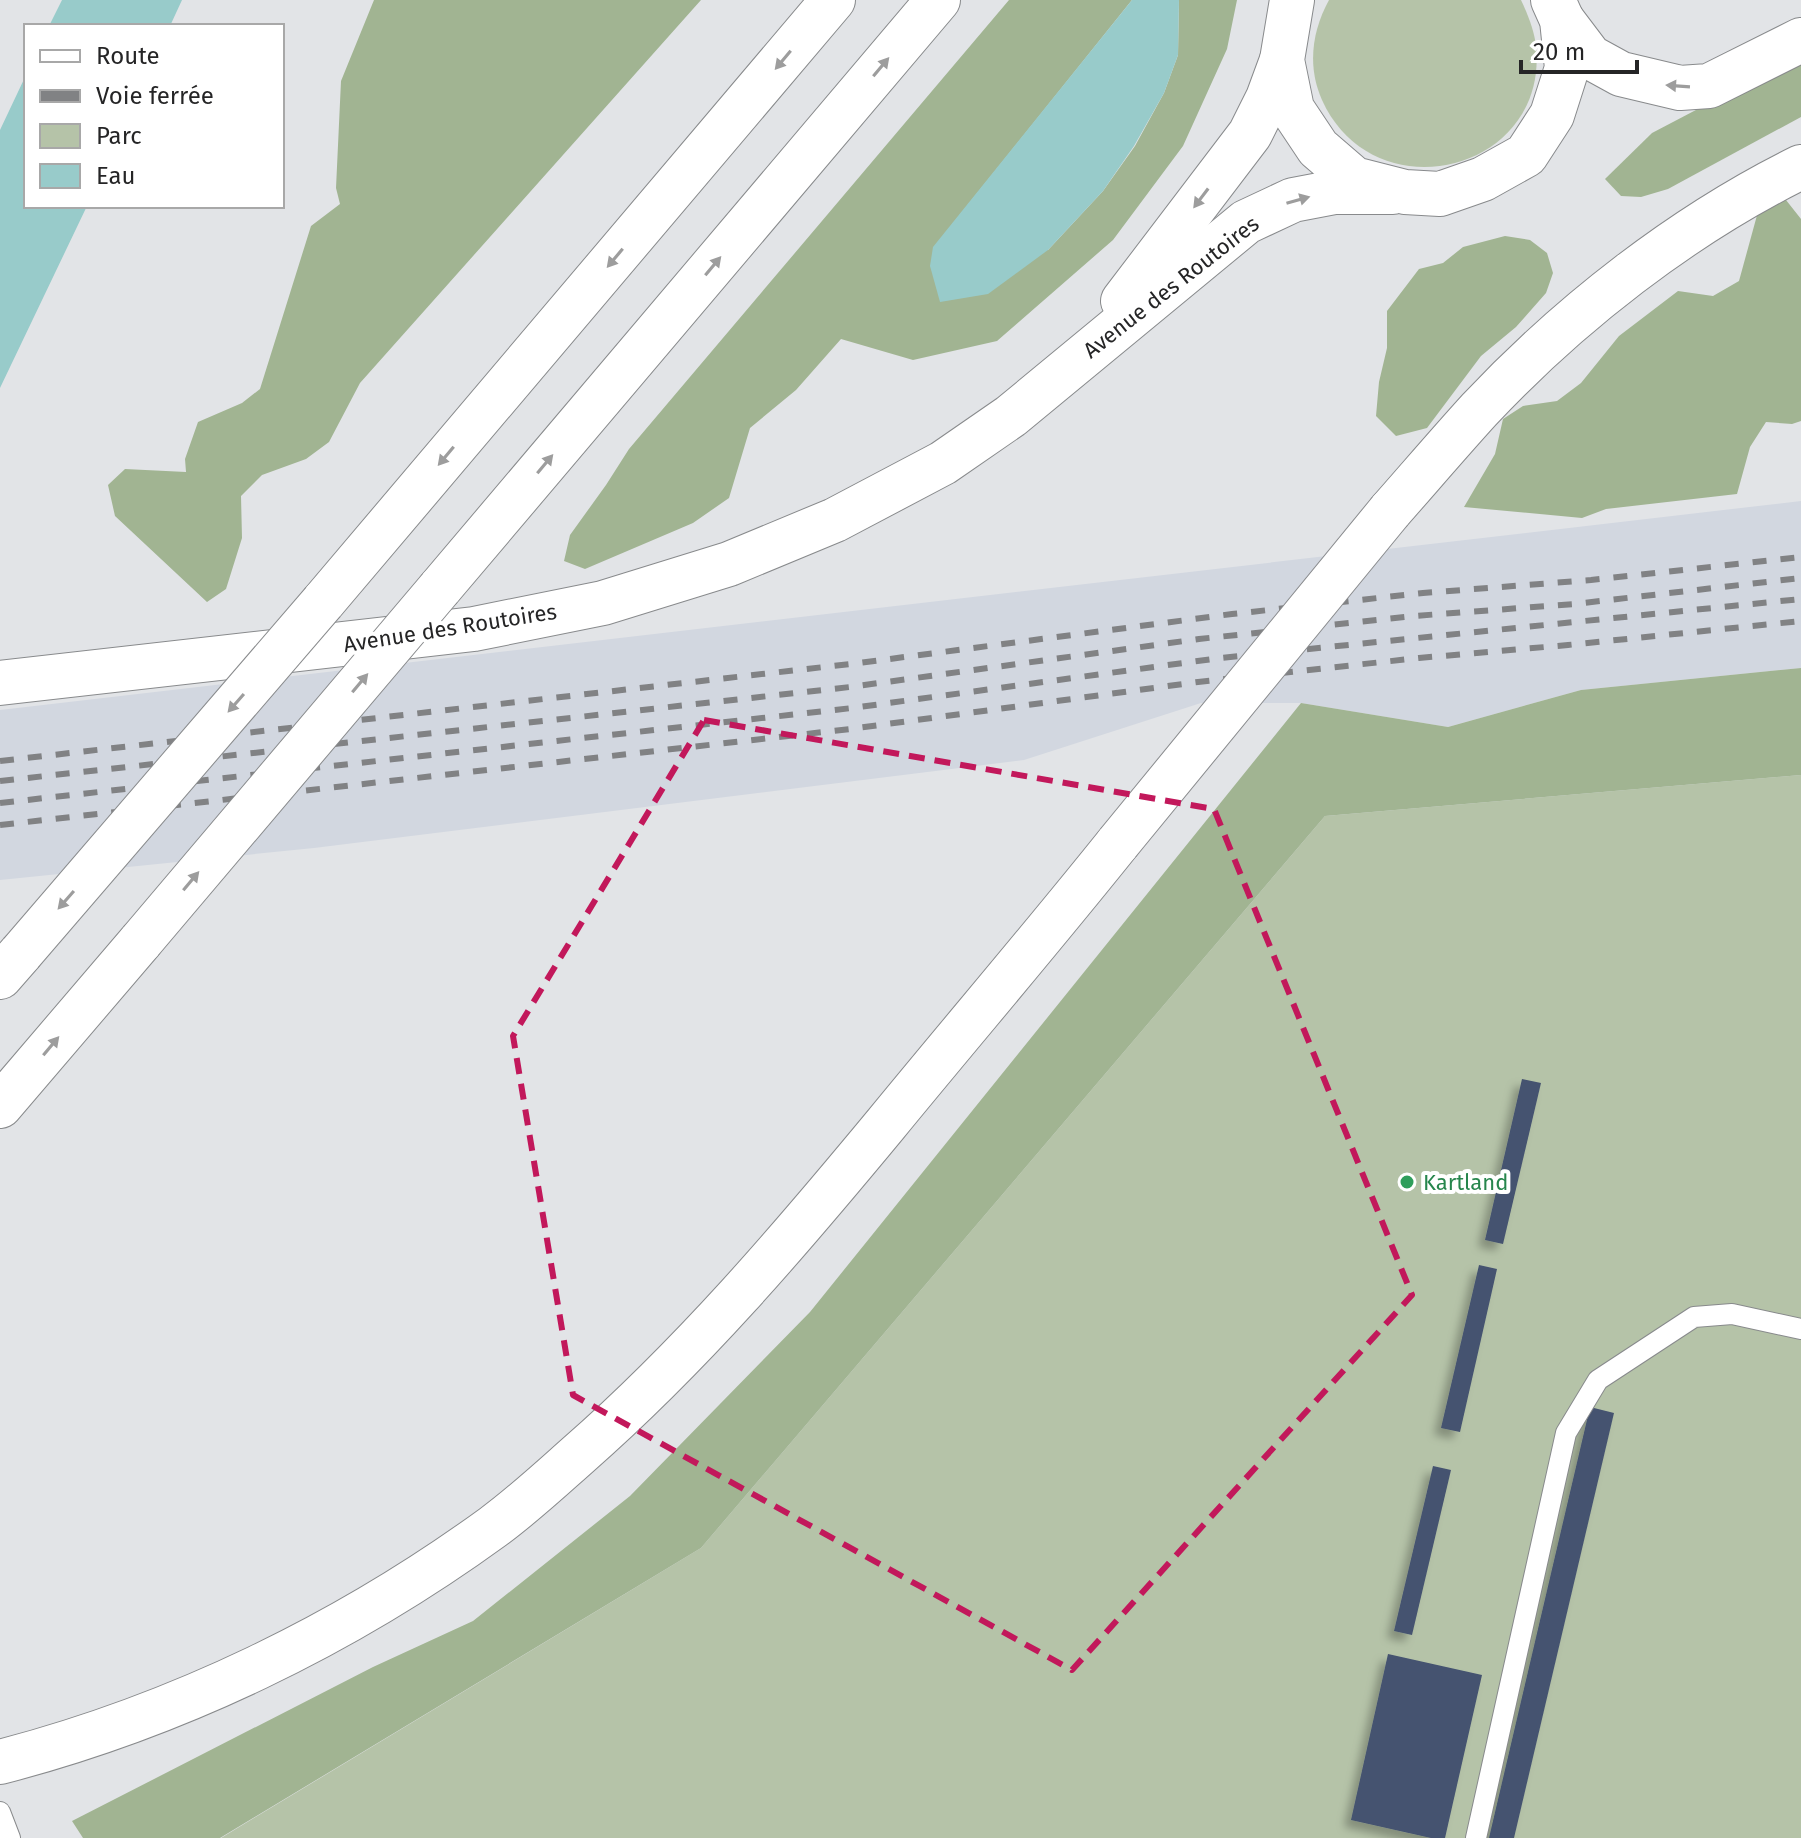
<svg xmlns="http://www.w3.org/2000/svg" width="1801" height="1838" viewBox="0 0 1801 1838" font-family="'Fira Sans',sans-serif">
<style>
.built{fill:#d2d7e0}
.green{fill:#b5c3a8}
.forest{fill:#a1b492}
.water{fill:#98cbca}
.building{fill:#44526f;filter:url(#shadow)}
.lines{fill:none;stroke-linecap:round;stroke-linejoin:round}
.service-casing{stroke:#888a8c;stroke-width:22}
.tertiary-casing{stroke:#888a8c;stroke-width:46}
.primary-casing{stroke:#888a8c;stroke-width:46}
.motorway-casing{stroke:#888a8c;stroke-width:46}
.service{stroke:#fff;stroke-width:20}
.tertiary{stroke:#fff;stroke-width:44}
.primary{stroke:#fff;stroke-width:44}
.motorway{stroke:#fff;stroke-width:44}
.rail{stroke:#818284;stroke-width:6;stroke-dasharray:14 14;stroke-linecap:butt}
.primary-bridge-casing{stroke:#888a8c;stroke-width:46;stroke-linecap:butt}
.motorway-bridge-casing{stroke:#888a8c;stroke-width:46;stroke-linecap:butt}
.primary-bridge{stroke:#fff;stroke-width:44}
.motorway-bridge{stroke:#fff;stroke-width:44}
.oneway{fill:#9d9d9d}
.marked{fill:none;stroke:#c2185b;stroke-width:6;stroke-dasharray:16 10;stroke-linejoin:round}
.leisure-dot{fill:#2e9e5b;stroke:#fff;stroke-width:3}
.labels{text-anchor:middle;dominant-baseline:central;stroke-width:8;stroke-linejoin:round;paint-order:stroke}
.street-label{font-size:22px;fill:#252526;stroke:#fff}
.leisure-label{font-size:22px;fill:#27864d;stroke:#fff;text-anchor:start}
</style>
<defs>
<filter id="shadow"><feDropShadow dx="-7" dy="7" stdDeviation="4" flood-color="#0004"/></filter>
</defs>
<rect width="100%" height="100%" fill="#e2e4e7"/>
<polygon class="built" points="1801,501 1801,668 1581,690 1448,727 1301,703 1201,703 1024,760 314,848 0,880 0,710"/>
<g class="green">
<path d="M1329,0H1521C1528,15 1534,30 1536,46C1549,172 1374,215 1322,100C1307,66 1312,31 1329,0Z"/>
<polygon points="1801,775 1801,1838 221,1838 701,1548 1325,816"/>
</g>
<g class="forest">
<polygon points="374,0 701,0 360,383 329,442 306,459 262,475 241,496 242,538 226,589 207,602 115,516 108,485 125,469 186,472 185,459 198,422 242,403 260,389 311,226 340,204 336,188 341,81"/>
<polygon points="1009,0 1132,0 934,247 1048,250 1103,191 1135,146 1164,93 1178,55 1179,0 1237,0 1227,49 1183,146 1113,240 997,341 913,360 841,339 796,390 750,428 729,498 693,523 585,569 564,561 570,535 606,485 629,449"/>
<polygon points="1801,60 1801,117 1668,189 1641,197 1621,196 1605,179 1652,133 1778,67"/>
<polygon points="1786,200 1801,219 1801,421 1792,424 1766,422 1750,447 1737,494 1606,509 1582,518 1464,507 1495,454 1503,419 1523,406 1557,401 1581,383 1619,336 1678,291 1713,296 1739,281 1759,208"/>
<polygon points="1505,236 1530,240 1547,253 1553,273 1546,293 1516,327 1481,356 1427,428 1396,436 1376,416 1379,382 1387,348 1387,311 1419,269 1443,263 1463,247"/>
<polygon points="1801,668 1801,775 1325,816 701,1548 220,1838 83,1838 72,1821 373,1667 473,1621 630,1496 810,1312 1301,703 1448,727 1581,690"/>
</g>
<g class="water">
<polygon points="62,0 182,0 170,26 49,26"/>
<polygon points="1132,0 1179,0 1178,55 1164,93 1134,146 1103,191 1048,250 988,294 940,302 930,266 933,247"/>
<polygon points="26,75 26,206 87,206 0,388 0,130"/>
</g>
<g class="building">
<polygon points="1522,1079 1541,1083 1503,1244 1485,1240"/>
<polygon points="1479,1265 1497,1269 1460,1432 1441,1428"/>
<polygon points="1590,1407 1614,1413 1514,1838 1489,1838"/>
<polygon points="1433,1466 1451,1470 1412,1635 1394,1631"/>
<polygon points="1388,1654 1482,1675 1445,1838 1431,1838 1351,1820"/>
</g>
<g class="lines">
<defs>
<g id="service">
<polyline points="0,1812 10,1838"/>
<polyline points="1476,1838 1566,1433 1598,1380 1694,1317 1732,1314 1801,1329"/>
</g>
<g id="tertiary">
<polyline points="1123,301 1250,134 1268,98 1282,60"/>
<polyline points="0,683 474,629 603,603 729,564 835,520 943,463 1011,416 1246,222 1293,200 1335,192 1393,192"/>
</g>
<g id="primary">
<polyline points="1292,0 1282,60 1292,109 1318,148 1354,179 1405,192 1440,194 1483,179 1526,155 1552,115 1567,68 1562,20 1553,0"/>
<polyline points="1562,20 1590,57 1621,74 1680,88 1709,86 1801,40"/>
<path d="M1390,511C1420,477 1449,443 1479,410C1569,314 1683,225 1801,167"/>
<path d="M0,1762C177,1716 346,1634 493,1527C523,1505 551,1479 578,1455C692,1355 790,1240 886,1124C963,1030 1042,938 1118,843"/>
</g>
<g id="motorway">
<polyline points="440,588 938,0"/>
<polyline points="323,602 833,0"/>
<polyline points="0,977 21,953"/>
<polyline points="0,1106 141,941"/>
</g>
</defs>
<use href="#service" class="service-casing"/>
<use href="#tertiary" class="tertiary-casing"/>
<use href="#primary" class="primary-casing"/>
<use href="#motorway" class="motorway-casing"/>
<use href="#service" class="service"/>
<use href="#tertiary" class="tertiary"/>
<use href="#primary" class="primary"/>
<use href="#motorway" class="motorway"/>
<g class="rail">
<polyline points="0,761 859,663 1232,614 1423,593 1591,580 1801,557"/>
<polyline points="0,781 850,687 1199,639 1414,616 1574,604 1801,578"/>
<polyline points="0,803 852,708 1220,658 1801,599"/>
<polyline points="0,825 850,729 1198,682 1419,658 1568,645 1801,621"/>
</g>
<defs>
<polyline id="primary-bridge" points="1118,843 1390,511"/>
<g id="motorway-bridge">
<polyline points="141,941 440,588"/>
<polyline points="21,953 323,602"/>
</g>
</defs>
<use href="#primary-bridge" class="primary-bridge-casing"/>
<use href="#motorway-bridge" class="motorway-bridge-casing"/>
<use href="#primary-bridge" class="primary-bridge"/>
<use href="#motorway-bridge" class="motorway-bridge"/>
</g>
<defs><path id="oneway-solid" d="M-6-.8H1V-3.2L6.5 0L1 3.2V.8H-6Z" transform="scale(2)"/></defs>
<g class="oneway">
<use href="#oneway-solid" transform="translate(783 60) rotate(130)"/>
<use href="#oneway-solid" transform="translate(881 67) rotate(-50)"/>
<use href="#oneway-solid" transform="translate(1678 86) rotate(-176)"/>
<use href="#oneway-solid" transform="translate(1201 198) rotate(127)"/>
<use href="#oneway-solid" transform="translate(1298 200) rotate(-16)"/>
<use href="#oneway-solid" transform="translate(615 258) rotate(130)"/>
<use href="#oneway-solid" transform="translate(713 266) rotate(-50)"/>
<use href="#oneway-solid" transform="translate(446 456) rotate(130)"/>
<use href="#oneway-solid" transform="translate(545 464) rotate(-50)"/>
<use href="#oneway-solid" transform="translate(360 683) rotate(-50)"/>
<use href="#oneway-solid" transform="translate(236 703) rotate(131)"/>
<use href="#oneway-solid" transform="translate(191 881) rotate(-50)"/>
<use href="#oneway-solid" transform="translate(66 900) rotate(131)"/>
<use href="#oneway-solid" transform="translate(51 1046) rotate(-50)"/>
</g>
<path class="marked" d="M704,720L1214,809L1412,1295L1072,1670L573,1395L513,1036Z"/>
<circle class="leisure-dot" cx="1407" cy="1182" r="8"/>
<g class="labels">
<g class="street-label">
<text transform="translate(1171 287) rotate(-38)">Avenue des Routoires</text>
<text transform="translate(450 628) rotate(-9)">Avenue des Routoires</text>
</g>
<g class="leisure-label">
<text x="1423" y="1182">Kartland</text>
</g>
</g>
<rect x="24" y="24" width="260" height="184" fill="#ffffff" stroke="#a8a8a8" stroke-width="2"/>
<rect x="40" y="50" width="40" height="12" fill="#ffffff" stroke="#a8a8a8" stroke-width="2"/>
<text x="96" y="64" font-size="24" fill="#252526">Route</text>
<rect x="40" y="90" width="40" height="12" fill="#818284" stroke="#a8a8a8" stroke-width="2"/>
<text x="96" y="104" font-size="24" fill="#252526">Voie ferrée</text>
<rect x="40" y="124" width="40" height="24" fill="#b5c3a8" stroke="#a8a8a8" stroke-width="2"/>
<text x="96" y="144" font-size="24" fill="#252526">Parc</text>
<rect x="40" y="164" width="40" height="24" fill="#98cbca" stroke="#a8a8a8" stroke-width="2"/>
<text x="96" y="184" font-size="24" fill="#252526">Eau</text>
<path d="M1521 60v12h116v-12" fill="none" stroke="#252526" stroke-width="4"/>
<text x="1533" y="60" font-size="24" fill="#252526" stroke="#ffffff" stroke-width="6" paint-order="stroke">20 m</text>
</svg>
